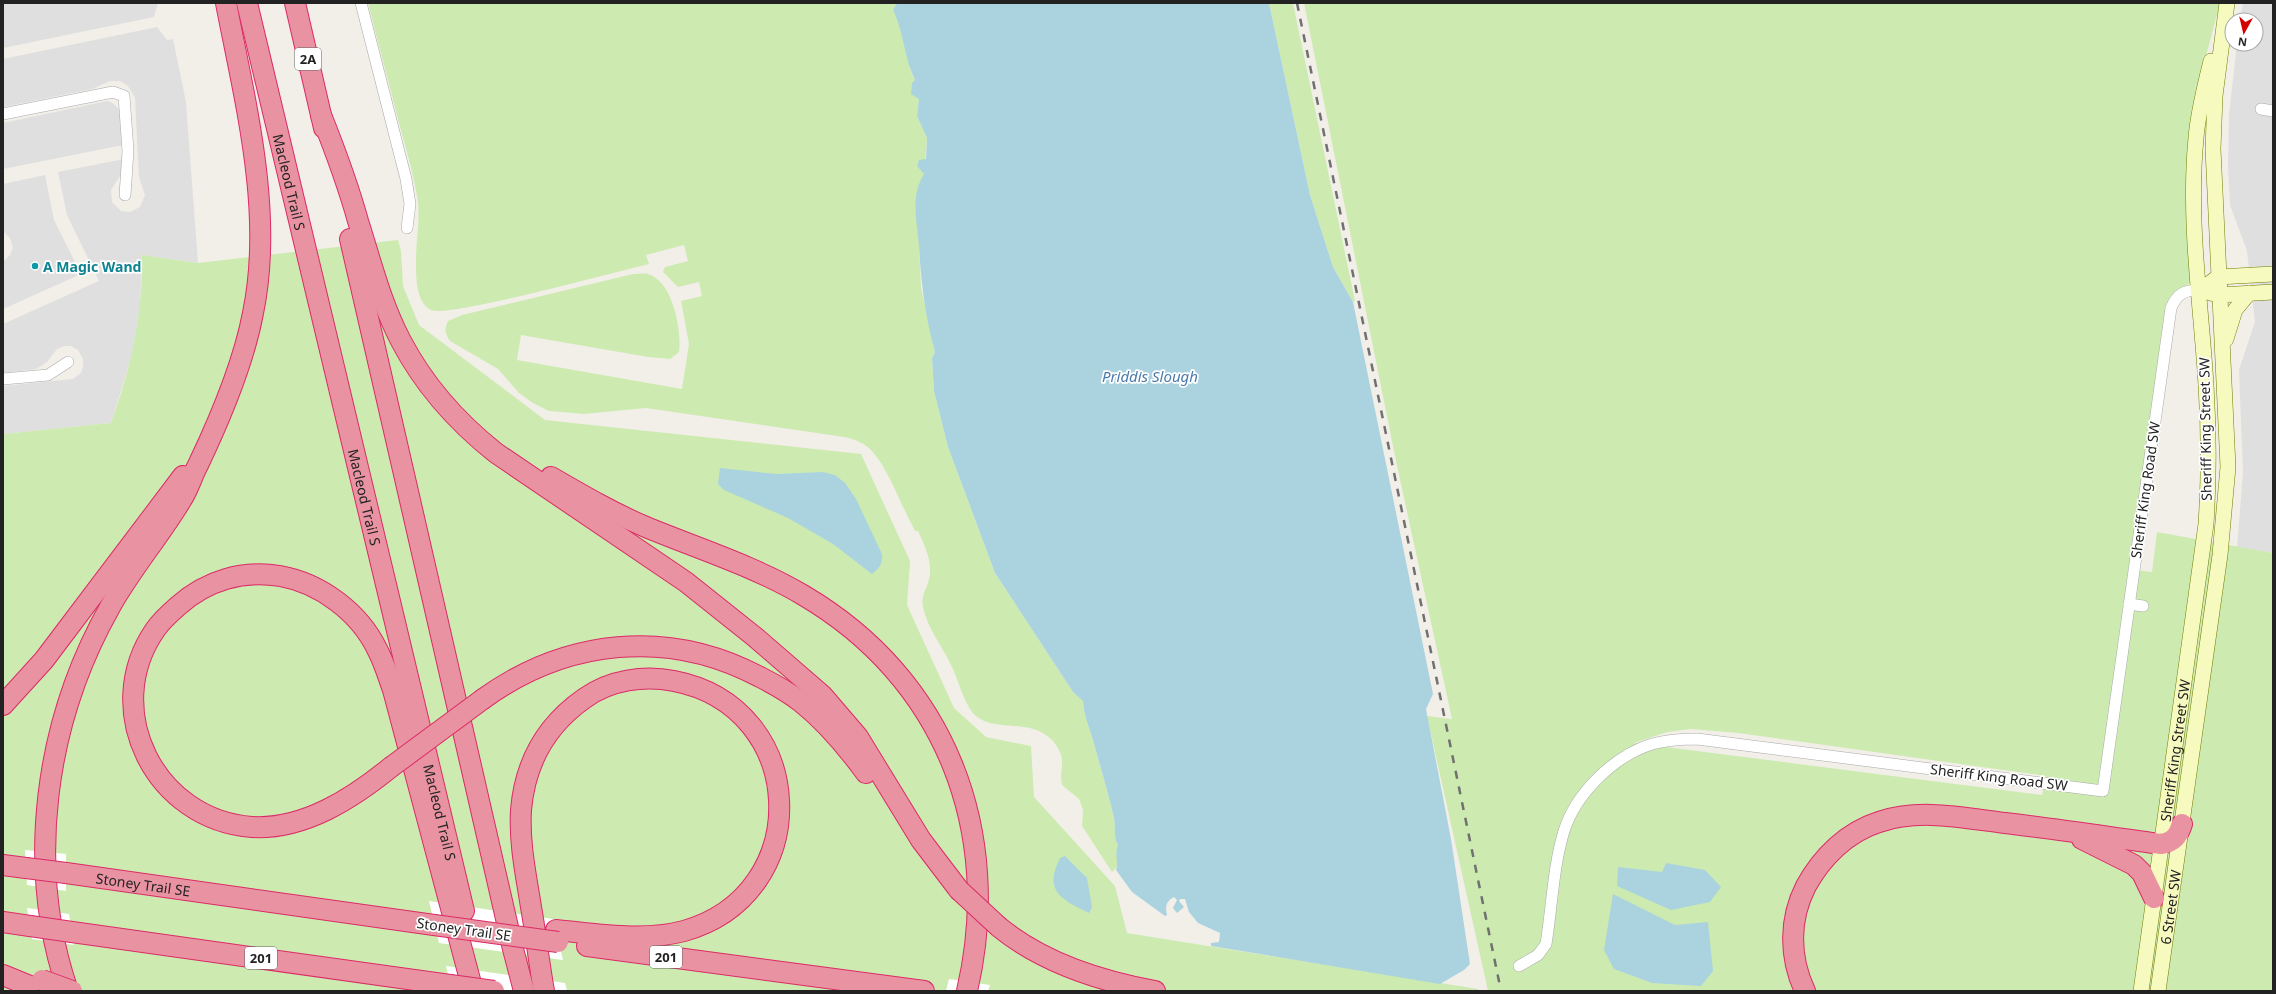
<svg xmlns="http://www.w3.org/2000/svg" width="2276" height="994" viewBox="0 0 2276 994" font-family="'Noto Sans',sans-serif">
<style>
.residential{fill:#e0dfdf}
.grass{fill:#cdebb0;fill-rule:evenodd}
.water{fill:#aad3df}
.pier{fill:#fff}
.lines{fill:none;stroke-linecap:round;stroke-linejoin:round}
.street-casing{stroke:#a9a9a9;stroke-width:12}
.secondary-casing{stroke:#707d05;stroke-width:16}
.highway-casing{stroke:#dc2a67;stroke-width:22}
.street{stroke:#fff;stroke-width:11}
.secondary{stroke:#f7fabf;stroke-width:15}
.highway{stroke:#e892a2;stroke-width:20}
.rail{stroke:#707070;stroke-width:2.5;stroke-dasharray:8 8;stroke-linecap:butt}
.highway-bridge-casing{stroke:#dc2a67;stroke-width:22;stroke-linecap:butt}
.highway-bridge{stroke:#e892a2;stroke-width:20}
.culture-dot{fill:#0f9aa8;stroke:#fff;stroke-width:1.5}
.labels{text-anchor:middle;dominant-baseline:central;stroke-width:3.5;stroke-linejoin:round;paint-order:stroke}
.shield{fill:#fff;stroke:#646464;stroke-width:1}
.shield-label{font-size:13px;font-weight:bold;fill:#222}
.street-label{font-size:14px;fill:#222;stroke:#fff}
.culture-label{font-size:14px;font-weight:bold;fill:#0d838f;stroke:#fff;text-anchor:start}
.water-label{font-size:15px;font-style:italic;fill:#4a7aab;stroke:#fff}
</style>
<rect width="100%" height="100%" fill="#f2efe9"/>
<g class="residential">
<polygon points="3,3 158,3 154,17 3,48"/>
<polygon points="2243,3 2273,3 2273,553 2237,548 2243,472 2239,370 2255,322 2247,251 2230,205 2228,167 2229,114 2237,44 2256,44 2256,20 2240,20"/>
<polygon points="157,27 167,40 173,39 186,102 198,263 142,255 140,307 132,355 111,423 3,434 3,386 73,379 81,373 83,366 83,359 78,350 71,346 64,346 57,349 47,362 36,369 3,373 3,324 99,281 67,215 58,172 124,159 122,173 111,190 112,202 121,211 130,212 140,207 145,195 139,177 135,98 128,86 120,81 110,81 92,89 3,107 3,59"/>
<polygon points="107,101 111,102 119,109 123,145 3,169 3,123"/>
<polygon points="45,175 54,220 81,274 3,309 3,262 10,255 13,248 10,238 3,231 3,184"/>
</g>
<g class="grass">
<path d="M368,3H897L893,10L901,26L911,72L915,80L919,99L917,116L927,138L919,244L921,287L935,352L932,358L934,391L948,447L995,573L1073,692L1083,701C1084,716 1089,727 1093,740C1100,766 1108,792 1114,818C1116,826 1113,838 1118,845C1114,855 1122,865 1112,872L1082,826L1083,810L1079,799L1062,785C1059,774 1065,763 1060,752C1039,709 990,740 970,709C962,696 958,680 952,667C943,647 927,628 923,607C921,598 925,591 928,583C934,565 926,548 918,531H915L912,525C900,503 887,465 869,448C862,442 853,439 844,437L646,408L584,414L549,411L533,403L519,393L498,369L450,341C445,334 444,329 448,321L462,315L633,274C637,274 644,273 648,274C673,281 682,331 679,352L670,359L648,357L521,335L517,360L682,389L689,344L681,301L702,296L699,282L678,287L663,272L665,267L688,261L684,245L646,255L649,264C619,271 447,318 431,310C415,302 416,274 416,259C416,240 420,222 418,202C414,175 406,149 399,123C389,83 378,43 368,3Z"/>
<polygon points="1269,3 1293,3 1355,301 1353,302 1333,267 1310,195"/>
<path d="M1304,3H2220L2206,56L2191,282L2179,291L2136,570L2152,572L2157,532L2273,553V991H1488L1427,716L1452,719L1396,461ZM1691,729L1738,733L2046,776L2042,795L1634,743L1667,732Z"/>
<path d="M398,240L401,251L403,286L419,325L545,420L861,454L910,561L907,605L954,708L986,737L1031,746L1034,797L1115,886L1127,933L1478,989L1479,991H3V434L111,423C131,368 143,314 142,255L198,263Z"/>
</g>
<g class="water">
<path d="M897,3H1269L1310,195L1333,267L1353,302L1433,694L1426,709L1451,839L1470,964L1464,970L1440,984L1211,946V943L1219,942L1220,933L1198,923L1189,912L1185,899H1180L1179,901L1184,907L1177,913L1173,908L1177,900L1174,897C1166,901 1165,907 1167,915L1165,916L1132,892L1116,870C1119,861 1114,854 1118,845C1113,838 1116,826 1114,818C1108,792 1100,766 1093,740C1089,727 1084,716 1083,701L1073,692L995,573L948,447L934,391L932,358L935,352C925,316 921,282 919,246C917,221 910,196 924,174L917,166L919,160L926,159L927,138L917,116L919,99L911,94L912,83L915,80C904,58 904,32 893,10Z"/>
<path d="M720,468L777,474L823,472L835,475L845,483L856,499L882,554C883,564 879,568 872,574L833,544L788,518L724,490L718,484Z"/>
<path d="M1065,856L1087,878L1092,907L1089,913C1062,900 1043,891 1060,858Z"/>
<polygon points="1666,863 1705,870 1721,887 1710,902 1671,910 1617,886 1618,867 1662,872"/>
<polygon points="1613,894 1675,925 1708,922 1713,971 1701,986 1652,983 1614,969 1604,950"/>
</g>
<g class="pier">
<polygon points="25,850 66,854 66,891 27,885"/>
<polygon points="429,901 553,919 563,960 439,943"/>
<polygon points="27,908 69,914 74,945 32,939"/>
<polygon points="446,966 565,983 567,991 452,991"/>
<polygon points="949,979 990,985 988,991 946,991"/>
</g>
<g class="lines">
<defs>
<g id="street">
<polyline points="361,3 406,179 410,204 407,228"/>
<polyline points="2261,109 2273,111"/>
<polyline points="3,114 113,92 124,96 128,151 125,195"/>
<polyline points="3,379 48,375 68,362"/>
<polyline points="2129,604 2143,606"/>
<path d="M1519,966L1538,955L1546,944C1552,907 1553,867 1564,831C1576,793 1614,756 1652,744C1667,740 1682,739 1697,739L2103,791L2171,308C2177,294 2184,290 2199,290"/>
</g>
<g id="secondary">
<polyline points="2210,283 2218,277 2273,274"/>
<polyline points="2210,293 2219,295 2273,292"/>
<polyline points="2226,339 2235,310 2249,293"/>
<path id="s1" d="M2141,991L2206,524C2209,478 2209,432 2206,385C2201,303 2188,221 2196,138C2198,112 2205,86 2211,61"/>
<path id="s2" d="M2158,991L2220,555L2228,467L2213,149L2215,96L2227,3"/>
</g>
<g id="highway">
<path id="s3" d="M247,3L464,911"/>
<polyline points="295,3 324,128"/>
<path d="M321,115C335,150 348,185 358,221C371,262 381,303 401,341C424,385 457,422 496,453L686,582L755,637L822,695L858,737L921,840L959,890"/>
<polyline points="350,239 513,949 524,991"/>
<path d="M551,477C582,495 613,513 646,527C699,549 754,566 803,595C946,679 1004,832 967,991"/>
<path d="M483,699C566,639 668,628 760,677C774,684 788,692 801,702C826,722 847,747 866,773"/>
<polyline points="3,705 44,660 183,476"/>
<path d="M391,767C353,798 304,830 252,827C155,820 100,710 155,630C161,621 170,613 178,606C207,580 243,570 280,576C320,583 359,612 377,649C384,662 388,676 393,690L473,991"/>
<polyline points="2082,839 2134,865 2142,873 2154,898"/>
<polyline points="3,865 26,868"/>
<path id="s4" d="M66,873L434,925"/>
<polyline points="3,922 30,926"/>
<path d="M999,927C1043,963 1100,981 1155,991"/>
<polyline points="72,932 450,985"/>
<polyline points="587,946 924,991"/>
<polyline points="3,975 42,991"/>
<path d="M68,991C25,865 45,722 110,607C131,569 160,536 182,499C189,488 192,476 198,465C219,421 244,361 253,313C274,212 245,102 226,3"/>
<path d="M544,991C539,963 536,935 531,907C526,875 519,843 521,810C525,763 546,725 585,698C610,680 644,675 674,681C809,707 816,894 684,931C642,942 598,934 556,930"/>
<path d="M1805,991C1789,957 1789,919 1806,886C1822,857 1847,832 1879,822C1919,808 1964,818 2005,823C2057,829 2109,837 2161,844C2174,842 2178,836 2182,824"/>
</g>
</defs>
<use href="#street" class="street-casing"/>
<use href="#secondary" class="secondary-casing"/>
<use href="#highway" class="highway-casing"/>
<use href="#street" class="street"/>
<use href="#secondary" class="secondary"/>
<use href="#highway" class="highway"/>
<polyline class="rail" points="1297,3 1501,991"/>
<defs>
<g id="highway-bridge">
<polyline points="391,767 483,699"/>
<polyline points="26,868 66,873"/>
<polyline points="959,890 999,927"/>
<polyline points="434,925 558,942"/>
<polyline points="30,926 72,932"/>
<polyline points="42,980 72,991"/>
<polyline points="450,985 494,991"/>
</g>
</defs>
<use href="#highway-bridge" class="highway-bridge-casing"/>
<use href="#highway-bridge" class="highway-bridge"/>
</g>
<circle class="culture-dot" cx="35" cy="266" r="4"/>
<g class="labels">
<g class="shield">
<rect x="295" y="48" width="26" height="22" rx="3"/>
<rect x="650" y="946" width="32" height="22" rx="3"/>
<rect x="245" y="947" width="32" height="22" rx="3"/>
</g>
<g class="shield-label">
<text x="308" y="59">2A</text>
<text x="666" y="957">201</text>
<text x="261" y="958">201</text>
</g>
<g class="street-label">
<text stroke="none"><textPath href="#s3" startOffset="184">Macleod Trail S</textPath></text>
<text transform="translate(2205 429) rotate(-91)">Sheriff King Street SW</text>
<text transform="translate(2145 490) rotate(-82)">Sheriff King Road SW</text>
<text stroke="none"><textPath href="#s3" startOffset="508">Macleod Trail S</textPath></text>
<text stroke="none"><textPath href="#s1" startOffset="243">Sheriff King Street SW</textPath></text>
<text transform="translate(1999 777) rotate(7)">Sheriff King Road SW</text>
<text stroke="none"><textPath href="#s3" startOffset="832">Macleod Trail S</textPath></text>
<text stroke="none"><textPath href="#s4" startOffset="78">Stoney Trail SE</textPath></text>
<text stroke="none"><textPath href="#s2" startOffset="85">6 Street SW</textPath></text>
<text transform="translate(464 929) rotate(8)">Stoney Trail SE</text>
</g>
<g class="culture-label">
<text x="43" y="266">A Magic Wand</text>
</g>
<g class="water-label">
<text x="1150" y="376">Priddis Slough</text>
</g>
</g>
<rect width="2276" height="994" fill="none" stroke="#222222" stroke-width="8"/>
<g transform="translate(2244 32) rotate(188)"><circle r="19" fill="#ffffff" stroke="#a7a7a7"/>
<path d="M0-3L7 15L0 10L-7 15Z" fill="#d40000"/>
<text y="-6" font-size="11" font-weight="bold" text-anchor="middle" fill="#222222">N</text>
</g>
</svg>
